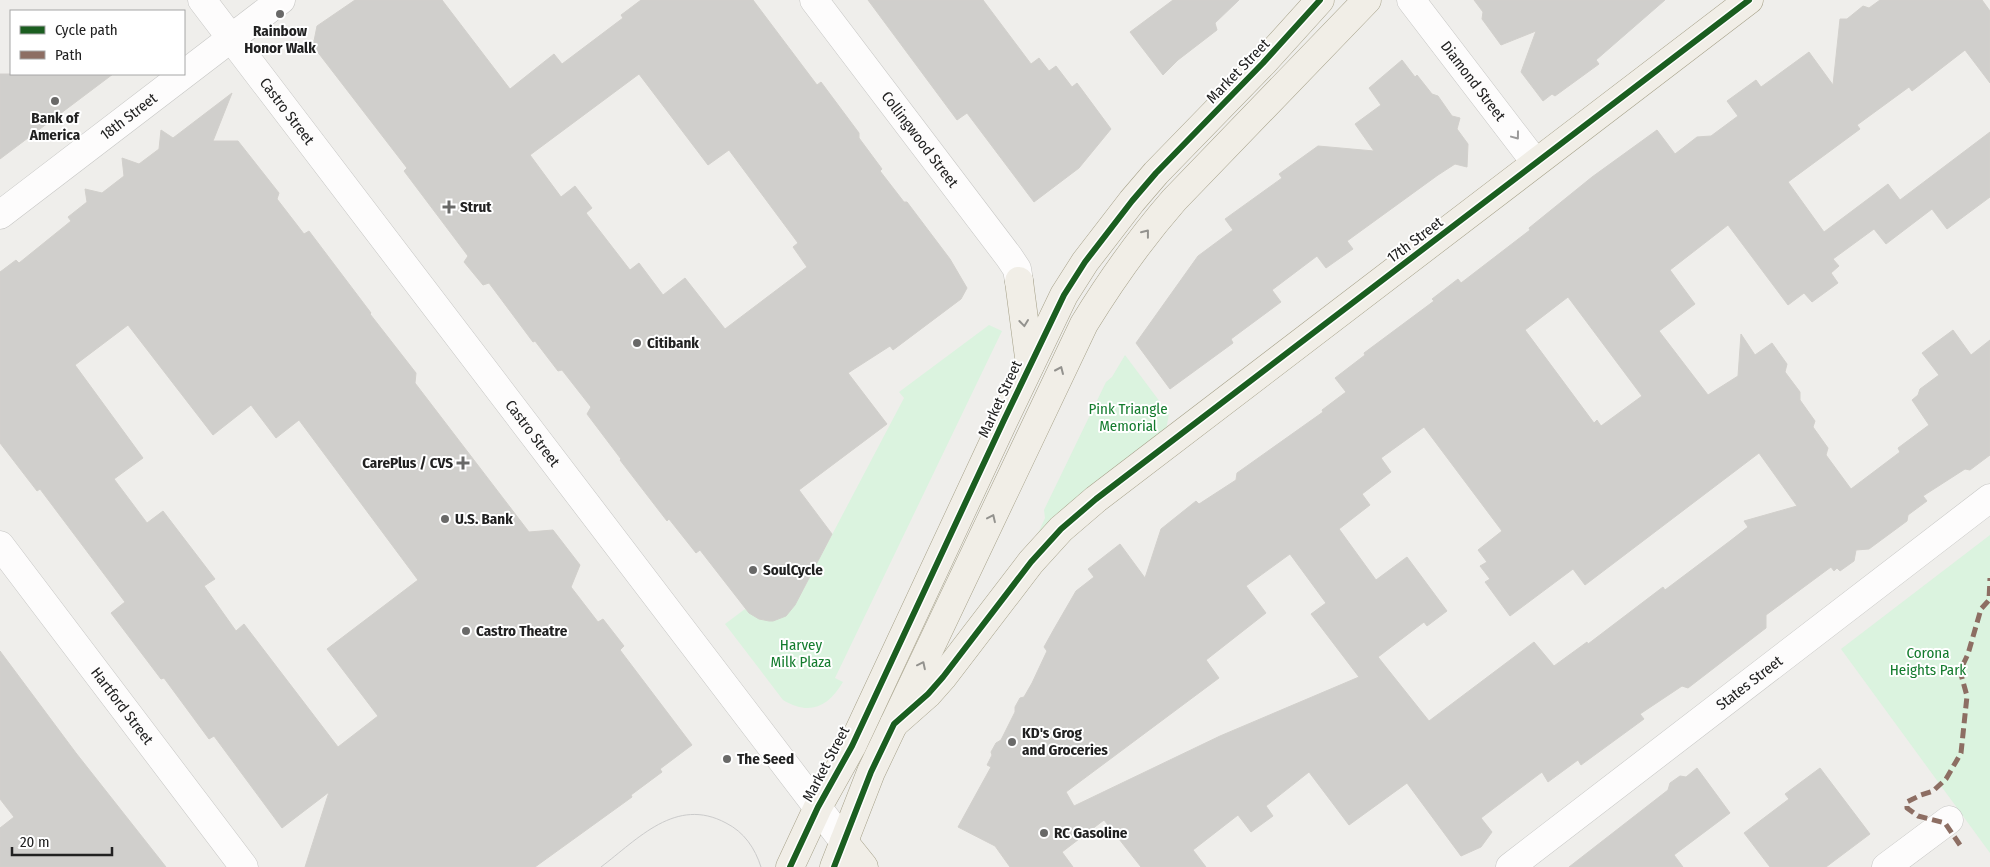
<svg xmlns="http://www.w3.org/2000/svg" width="1990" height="867" viewBox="0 0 1990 867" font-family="'Fira Sans Condensed',sans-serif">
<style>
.park{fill:#dbf3df}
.building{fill:#d0cfcc;stroke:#d2d0cc;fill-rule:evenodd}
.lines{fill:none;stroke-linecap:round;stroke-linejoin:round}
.minor-casing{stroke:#c6c6c4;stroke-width:29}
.major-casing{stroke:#a5a088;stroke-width:29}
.minor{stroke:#fdfcfc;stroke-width:28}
.major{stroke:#f1eee7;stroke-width:28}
.tram{stroke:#cbcbcb;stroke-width:1}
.quiet{stroke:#8d6e63;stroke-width:5;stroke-dasharray:10 5;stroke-linecap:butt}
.cycleway-casing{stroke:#fff;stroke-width:9}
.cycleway{stroke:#1b5e20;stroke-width:6}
.oneway{stroke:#9a9999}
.oneway2{stroke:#93928e}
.poi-dot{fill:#696968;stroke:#fff;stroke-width:2}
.labels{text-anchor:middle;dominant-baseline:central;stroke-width:4;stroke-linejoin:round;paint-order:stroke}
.poi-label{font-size:15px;font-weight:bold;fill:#212121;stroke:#fff;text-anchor:start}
.street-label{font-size:15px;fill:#212121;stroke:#fff}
.park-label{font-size:15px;fill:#137b2d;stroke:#fff}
</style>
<rect width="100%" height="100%" fill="#efeeeb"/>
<g class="park">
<path d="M989,325L1002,331L835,678L843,682C828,707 810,716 783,700L725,624L745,609C763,625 781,624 795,605L904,398L899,392Z"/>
<polygon points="1125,355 1169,414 1166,430 1035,540 1045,518 1044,510 1106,382 1112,377"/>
<polygon points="1990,535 1990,853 1841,649"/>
</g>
<g class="building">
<path d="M355,0H442L510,89L554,54L562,64L623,18L621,15L641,0H753L817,85L821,82L859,133V138L882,169L880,171L904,202H907L950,259L967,288L961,299L893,350L890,346L848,373L887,424L799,490L832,534L795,605L786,616L773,621H769L759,619L749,613L700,550L696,553L669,519L667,521L620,460L621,459L587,414L591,407L562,370L558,371L535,341L533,342L489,283L483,285L464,262L468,256L404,171L407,168L313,46L317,26ZM639,74L708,165L729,150L798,243L793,247L807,267L725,329L685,278L663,295L639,263L630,270L586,213L592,208L575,186L561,197L530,155Z"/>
<polygon points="868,0 983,0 1031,64 1039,58 1049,71 1056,66 1072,87 1077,83 1111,129 1079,168 1034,202 967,113 957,120"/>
<polygon points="1173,0 1239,0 1215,23 1217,30 1178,60 1163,75 1130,32"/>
<polygon points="1474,0 1665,0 1596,60 1599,64 1555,96 1552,94 1543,101 1521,72 1536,31 1501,45 1482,19 1483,12"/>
<path d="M1880,0H1982L1990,11V83L1965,50L1912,91L1909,87L1857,125L1860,129L1788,182L1824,232L1888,184L1900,200L1990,132V197L1947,229L1932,209L1886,244L1874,229L1833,259L1839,266L1831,273L1838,283L1812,302L1804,293L1788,305L1728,225L1670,270L1695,304L1659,331L1708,395L1738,376L1741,334L1755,355L1772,343L1787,364L1785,372L1800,392V400L1815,421L1813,427L1828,448L1826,455L1851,489L1900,452L1898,448L1929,425L1912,400L1918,395L1920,389L1939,375L1922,353L1953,330L1971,355L1990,340V455L1970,470L1965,469L1923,496L1927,501L1908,515L1907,521L1869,549L1856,550L1854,561L1840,571L1837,568L1834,571L1831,567L1766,615V628L1688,688L1682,686L1640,714L1644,719L1581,765L1578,760L1548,782L1542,772L1481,818L1492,832L1481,847L1461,856L1407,783L1349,825L1309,772L1266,806L1273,816L1251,832L1238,815L1193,850L1206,867H1141L1104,820L1062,852L1073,867H1010L995,846L958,827L991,767L987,765L992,755L991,752L996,743L1001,740L1015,712V707L1020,698L1024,697L1032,683L1047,651L1044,647L1054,629L1076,591L1094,577L1088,569L1120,544L1145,578L1161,529L1196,501L1199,504L1236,480L1237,473L1323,412L1322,410L1346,392L1335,378L1365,355L1364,353L1434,301L1432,299L1458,279L1461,283L1530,230L1529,228L1592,177L1657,130L1675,154L1697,137L1711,136L1738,116L1727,101L1756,80L1761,87L1809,52L1833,85L1840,19H1847L1863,6L1869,8ZM1568,297L1642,396L1601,426L1597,420L1594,423L1525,330ZM1424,427L1502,531L1478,550L1487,562L1480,566L1490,579L1485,582L1510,616L1573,569L1585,585L1759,453L1797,506L1744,521L1748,527L1730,541L1665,590L1663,587L1588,644L1587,642L1554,666L1534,642L1429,721L1378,657L1424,622L1427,626L1447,611L1407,557L1376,580L1339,529L1370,505L1362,494L1391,472L1381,458ZM1290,554L1326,603L1311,614L1359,677L1220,736L1074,806L1066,792L1219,678L1206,660L1266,613L1246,586Z"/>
<polygon points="1402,60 1415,77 1417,75 1432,94 1438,96 1452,116 1460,118 1457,129 1468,144 1467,167 1455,164 1438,175 1347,241 1353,249 1326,268 1317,256 1272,290 1281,302 1231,339 1233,343 1170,389 1136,343 1198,256 1233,230 1225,219 1282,178 1279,174 1318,146 1374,151 1355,124 1381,105 1369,88"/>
<polygon points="0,74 113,74 0,159"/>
<path d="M232,93L213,141H238L279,193L277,199L304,234L309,231L371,313L370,314L416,373L415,383L529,532L553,530L580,565L571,587L598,622L603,619L624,646L620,650L692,745L660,769L662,772L631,795L632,797L535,867H305L329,792L282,828L214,736L209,739L164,678L161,679L111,613L125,602L40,489L37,491L0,443V272L16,260L19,263L71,221L68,217L87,202L85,189L102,193L124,176L122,158L139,164L159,149L161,130L173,138ZM128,325L213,435L251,405L276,438L299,420L418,580L327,649L378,716L338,747L244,624L236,631L204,586L215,579L163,511L147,523L114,479L143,458L75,365Z"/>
<polygon points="0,651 76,753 166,867 0,867 0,828 14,817 0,799"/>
<polygon points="1697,768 1730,813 1674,855 1683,867 1569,867 1668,790 1670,783 1680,776 1686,777"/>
<polygon points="1820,768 1870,834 1826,867 1770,867 1744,833 1789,799 1785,794"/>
</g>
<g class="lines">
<defs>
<g id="minor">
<path id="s1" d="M202,0L844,842"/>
<path id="s2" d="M814,0L1009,257L1017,269L1019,281"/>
<path id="s3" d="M1411,0L1535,162"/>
<path id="s4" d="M0,215L281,0"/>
<path id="s5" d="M0,545L244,867"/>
<path id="s6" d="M1510,867L1990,498"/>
<polyline points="1886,867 1949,820"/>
</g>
<g id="major">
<polyline points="1019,281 1030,365"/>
<polyline points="894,724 928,694 943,677 1031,562 1061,529 1096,499 1749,0"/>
<polyline points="844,842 864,867"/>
<polyline points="790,867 818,807 852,746 1004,420 1064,295 1085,262 1132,201 1156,173 1263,63 1320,0"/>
<path d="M834,867L871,772L1084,324C1111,280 1140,239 1174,200L1367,0"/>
</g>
</defs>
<use href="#minor" class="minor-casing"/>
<use href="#major" class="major-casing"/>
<use href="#minor" class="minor"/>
<use href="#major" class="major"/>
<path class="tram" d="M601,867C638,839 676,796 726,823C744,832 755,848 761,867"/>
<polyline class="quiet" points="1960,845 1945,823 1918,816 1907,808 1907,802 1921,795 1933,791 1946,779 1961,753 1967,696 1960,671 1968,654 1981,609 1989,600 1990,578"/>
<defs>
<g id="cycleway">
<polyline points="790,867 818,807 852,746 1004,420 1064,295 1085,262 1132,201 1156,173 1263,63 1320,0"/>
<polyline points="834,867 871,772 894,724 928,694 943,677 1031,562 1061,529 1096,499 1749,0"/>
</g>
</defs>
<use href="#cycleway" class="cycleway-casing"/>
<use href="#cycleway" class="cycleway"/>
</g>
<defs><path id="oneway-chevron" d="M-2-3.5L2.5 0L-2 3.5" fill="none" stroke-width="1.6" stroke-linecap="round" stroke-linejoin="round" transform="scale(1.25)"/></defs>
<use class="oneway" href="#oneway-chevron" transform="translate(1516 136) rotate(53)"/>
<g class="oneway2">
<use href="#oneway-chevron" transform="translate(1146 233) rotate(-52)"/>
<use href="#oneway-chevron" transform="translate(1024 323) rotate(83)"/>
<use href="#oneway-chevron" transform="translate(1060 370) rotate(-66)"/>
<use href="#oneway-chevron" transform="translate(992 518) rotate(-65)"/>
<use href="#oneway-chevron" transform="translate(922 665) rotate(-64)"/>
</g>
<g class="poi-dot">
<circle cx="280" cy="14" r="5"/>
<circle cx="55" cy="101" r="5"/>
<path d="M446.5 199.5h5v5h5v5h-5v5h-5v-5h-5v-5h5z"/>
<circle cx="637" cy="343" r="5"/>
<path d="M460.5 455.5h5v5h5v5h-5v5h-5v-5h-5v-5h5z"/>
<circle cx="445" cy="519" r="5"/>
<circle cx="753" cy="570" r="5"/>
<circle cx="466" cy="631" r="5"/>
<circle cx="1012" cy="742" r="5"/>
<circle cx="727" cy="759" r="5"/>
<circle cx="1044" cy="833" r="5"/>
</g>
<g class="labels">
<g class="poi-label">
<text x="280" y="31" text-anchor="middle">Rainbow<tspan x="280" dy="17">Honor Walk</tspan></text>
<text x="55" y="118" text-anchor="middle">Bank of<tspan x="55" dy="17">America</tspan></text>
<text x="460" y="207">Strut</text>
<text x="647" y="343">Citibank</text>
<text x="453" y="463" text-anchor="end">CarePlus / CVS</text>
<text x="455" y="519">U.S. Bank</text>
<text x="763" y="570">SoulCycle</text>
<text x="476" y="631">Castro Theatre</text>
<text x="1022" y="733">KD's Grog<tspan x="1022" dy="17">and Groceries</tspan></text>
<text x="737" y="759">The Seed</text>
<text x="1054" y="833">RC Gasoline</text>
</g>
<g class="street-label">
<text transform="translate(1238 71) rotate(-46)">Market Street</text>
<text stroke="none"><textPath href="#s3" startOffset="102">Diamond Street</textPath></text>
<text stroke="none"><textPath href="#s1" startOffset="140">Castro Street</textPath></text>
<text stroke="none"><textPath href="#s4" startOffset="162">18th Street</textPath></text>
<text stroke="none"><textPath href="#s2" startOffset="175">Collingwood Street</textPath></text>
<text transform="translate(1415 240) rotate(-37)">17th Street</text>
<text transform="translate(1000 399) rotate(-65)">Market Street</text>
<text stroke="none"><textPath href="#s1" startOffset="545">Castro Street</textPath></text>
<text stroke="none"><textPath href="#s6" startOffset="302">States Street</textPath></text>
<text stroke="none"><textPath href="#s5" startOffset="202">Hartford Street</textPath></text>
<text transform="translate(826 764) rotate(-62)">Market Street</text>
</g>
<g class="park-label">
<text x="1128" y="409">Pink Triangle<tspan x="1128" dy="17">Memorial</tspan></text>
<text x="801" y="645">Harvey<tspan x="801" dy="17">Milk Plaza</tspan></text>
<text x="1928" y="653">Corona<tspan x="1928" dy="17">Heights Park</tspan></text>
</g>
</g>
<rect x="10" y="10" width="175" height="65" fill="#ffffff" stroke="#a6a6a6"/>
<rect x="20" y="26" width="25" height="8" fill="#1b5e20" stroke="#a6a6a6"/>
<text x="55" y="35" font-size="15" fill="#212121">Cycle path</text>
<rect x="20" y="51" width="25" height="8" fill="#8d6e63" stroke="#a6a6a6"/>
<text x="55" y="60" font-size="15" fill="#212121">Path</text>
<path d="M12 847v8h100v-8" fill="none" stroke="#212121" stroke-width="2.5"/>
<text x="20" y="847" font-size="15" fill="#212121" stroke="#ffffff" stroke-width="4" paint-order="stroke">20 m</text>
</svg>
